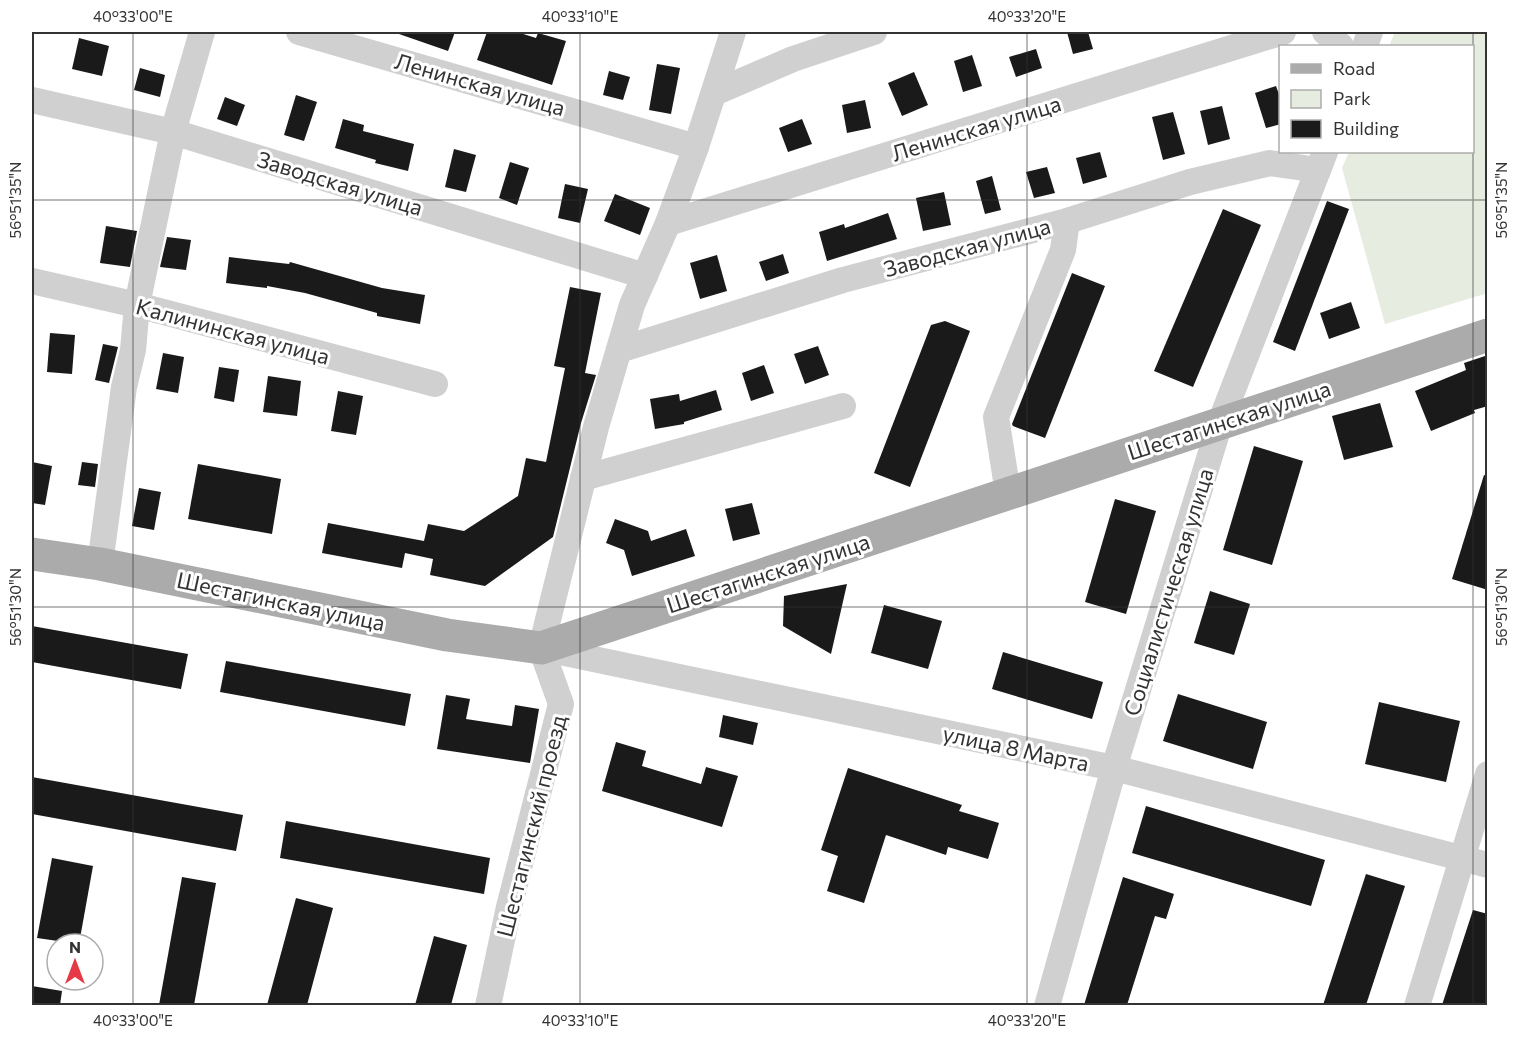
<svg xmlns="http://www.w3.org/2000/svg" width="1519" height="1037" viewBox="0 0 1519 1037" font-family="Commissioner,sans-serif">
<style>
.green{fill:#e6ecdf}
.building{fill:#1a1a1a}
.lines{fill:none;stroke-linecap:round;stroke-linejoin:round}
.minor{stroke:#d0d0d0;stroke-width:26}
.major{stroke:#ababab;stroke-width:33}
.ticks{fill:none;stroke:#333;stroke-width:1.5;stroke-opacity:0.45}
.labels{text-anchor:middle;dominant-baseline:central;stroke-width:6;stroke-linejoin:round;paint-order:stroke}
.street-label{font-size:22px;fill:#333;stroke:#fff}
.neatline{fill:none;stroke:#333;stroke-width:2}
.ticks-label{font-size:15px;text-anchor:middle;fill:#333}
</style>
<rect width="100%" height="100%" fill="#fff"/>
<polygon class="green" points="1395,32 1487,32 1488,293 1385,324 1342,168 1349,152 1472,152 1472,46 1389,46"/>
<g class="building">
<polygon points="399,32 455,32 448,51 399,34"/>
<polygon points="487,32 517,32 536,38 538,33 566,41 552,85 477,60"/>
<polygon points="1067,32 1088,32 1093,49 1073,54"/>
<polygon points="79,38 109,46 102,76 72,69"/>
<polygon points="1036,49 1042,68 1016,77 1009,57"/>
<polygon points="972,55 982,86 963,92 954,61"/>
<polygon points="657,64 680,68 671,114 649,110"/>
<polygon points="140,68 165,75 160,97 134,90"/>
<polygon points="609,71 630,77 623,100 603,95"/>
<polygon points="914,72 928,105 902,116 888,83"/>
<polygon points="1276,86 1281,100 1281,124 1266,128 1255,93"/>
<polygon points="296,95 317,102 304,141 284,135"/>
<polygon points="225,97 245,105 237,126 217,119"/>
<polygon points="865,100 871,128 847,133 842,105"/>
<polygon points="1222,106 1230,139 1208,145 1200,111"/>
<polygon points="1173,112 1185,154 1163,160 1152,117"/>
<polygon points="343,119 364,125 363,131 414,144 408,171 375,163 376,160 335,148"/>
<polygon points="802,119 812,144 788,152 779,128"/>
<polygon points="454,149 476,155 466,192 445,187"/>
<polygon points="1100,152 1107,177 1083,184 1076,158"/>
<polygon points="510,162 529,168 517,205 499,198"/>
<polygon points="1047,167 1055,193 1034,198 1026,172"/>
<polygon points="992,176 1001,210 985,214 976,181"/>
<polygon points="565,184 588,189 580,223 558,218"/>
<polygon points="944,192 951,225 923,231 916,198"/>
<polygon points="615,194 650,208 640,235 604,221"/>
<polygon points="1327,201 1349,209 1295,351 1273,342"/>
<polygon points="1223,209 1261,225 1193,387 1154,371"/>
<polygon points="888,213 897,239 827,261 819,232 844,224 845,228"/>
<polygon points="106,226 137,231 130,267 100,263"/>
<polygon points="167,237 191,240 186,270 160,267"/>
<polygon points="783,254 789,273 766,281 759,262"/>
<polygon points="717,255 727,291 700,299 690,263"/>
<polygon points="229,257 289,264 290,262 382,288 425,295 420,324 377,316 377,313 305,293 267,286 267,288 226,283"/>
<polygon points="1072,273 1105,286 1045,438 1013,426 1012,424"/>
<polygon points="570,287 601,293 585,373 596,375 581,423 553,537 485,586 430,575 433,559 405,553 402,568 322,553 328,523 424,541 428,524 464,531 518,496 526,458 546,462 565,368 554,366"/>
<polygon points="1351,302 1360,328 1329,339 1320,313"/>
<polygon points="945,321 970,331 910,487 874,473 931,325"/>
<polygon points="50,333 75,335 72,374 47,372"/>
<polygon points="103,344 118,347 109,383 95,380"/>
<polygon points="818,346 829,375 805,384 794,354"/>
<polygon points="163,353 184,357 178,393 156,389"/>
<polygon points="1488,355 1488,406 1474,410 1475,413 1431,431 1415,391 1466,370 1464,363"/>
<polygon points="764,365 774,393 751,401 742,373"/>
<polygon points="219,367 239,370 234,402 214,398"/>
<polygon points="268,376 301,381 297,416 263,412"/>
<polygon points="716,390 722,410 684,422 684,424 655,429 650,399 679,394 680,401"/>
<polygon points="338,391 363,396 356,435 331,431"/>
<polygon points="1380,403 1393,447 1344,460 1332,416"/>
<polygon points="1254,446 1303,461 1272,565 1223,550"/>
<polygon points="32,462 52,466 45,505 32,503"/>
<polygon points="82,462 98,464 95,487 78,485"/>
<polygon points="198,464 281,479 272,534 188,519"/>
<polygon points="1484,475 1488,476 1488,590 1452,579"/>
<polygon points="139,488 161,492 154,530 132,526"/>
<polygon points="1115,499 1156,511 1126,614 1085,602"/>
<polygon points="752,503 760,534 733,541 725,509"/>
<polygon points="615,519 648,531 651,541 686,529 695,556 632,576 624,550 606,543"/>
<polygon points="847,584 831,654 783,626 784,596"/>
<polygon points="1210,591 1250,604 1234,655 1194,643"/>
<polygon points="884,605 942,621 928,669 871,653"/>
<polygon points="32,626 188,654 181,689 32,662"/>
<polygon points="1003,652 1103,682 1092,719 992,689"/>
<polygon points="226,661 411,694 405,726 220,692"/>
<polygon points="1178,694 1267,722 1253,769 1163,741"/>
<polygon points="446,695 470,699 466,719 512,726 515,705 539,709 530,763 437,749"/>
<polygon points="1379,702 1460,721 1446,782 1365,764"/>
<polygon points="723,715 758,723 753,745 719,737"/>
<polygon points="616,742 646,751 642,766 701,784 706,767 738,776 722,827 602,791"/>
<polygon points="848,768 962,805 959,811 999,823 988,859 948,847 946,855 886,835 864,903 827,891 838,856 821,850"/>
<polygon points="32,777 243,815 236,851 32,814"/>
<polygon points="1146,806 1325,860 1311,906 1132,853"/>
<polygon points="286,821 490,858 484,894 280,858"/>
<polygon points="52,858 93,866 79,944 37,938"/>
<polygon points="1366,874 1405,886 1366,1005 1323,1005"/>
<polygon points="182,877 216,883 194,1005 159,1005"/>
<polygon points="1123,877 1174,894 1166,919 1155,916 1127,1005 1084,1005"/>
<polygon points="296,898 333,908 307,1005 267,1005"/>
<polygon points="1473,910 1488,914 1488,1005 1442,1005"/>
<polygon points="434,936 467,945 451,1005 415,1005"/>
<polygon points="32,986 62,991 60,1005 32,1005"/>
</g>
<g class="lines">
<g class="minor">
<polyline points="299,32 696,147"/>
<polyline points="1325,32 1341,46"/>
<polyline points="1365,46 1370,32"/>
<polyline points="714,93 793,59 874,32"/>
<polyline points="32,100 173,132 645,276"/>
<polyline points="668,223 1283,32"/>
<polyline points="32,281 137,305 435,384"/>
<polyline points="619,350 843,280 1067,221 1190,182 1270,163 1318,170"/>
<polyline points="583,478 843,406"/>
<polyline points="1008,493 996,417 1063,250 1067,221"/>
<polyline points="100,564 124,387 133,350 137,305 173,132 202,32"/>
<polyline points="541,648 1114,768 1488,865"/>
<polyline points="541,648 596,427 632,305 668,223 696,147 733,32"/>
<polyline points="488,1006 509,907 561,704 541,648"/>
<polyline points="1047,1006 1114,768 1220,423 1325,152"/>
<polyline points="1417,1006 1488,774"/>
</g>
<polyline class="major" points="32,554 100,564 447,635 541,648 1488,335"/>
</g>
<path class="ticks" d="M133,32V1006M580,32V1006M1027,32V1006M1473,32V1006M32,200H1488M32,607H1488"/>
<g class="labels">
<g class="street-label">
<text transform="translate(480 84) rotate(16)">Ленинская улица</text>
<text transform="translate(976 128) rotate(-17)">Ленинская улица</text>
<text transform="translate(340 183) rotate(17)">Заводская улица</text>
<text transform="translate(967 247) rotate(-15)">Заводская улица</text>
<text transform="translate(233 331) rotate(15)">Калининская улица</text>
<text transform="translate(1229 420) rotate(-18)">Шестагинская улица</text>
<text transform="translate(768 573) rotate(-18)">Шестагинская улица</text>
<text transform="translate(1168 592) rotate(-73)">Социалистическая улица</text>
<text transform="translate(281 601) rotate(12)">Шестагинская улица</text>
<text transform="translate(1016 748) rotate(12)">улица 8 Марта</text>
<text transform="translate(531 826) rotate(-76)">Шестагинский проезд</text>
</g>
</g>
<rect width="1519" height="1037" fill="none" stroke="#ffffff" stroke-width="66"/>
<rect x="1279" y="45" width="195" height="108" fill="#ffffff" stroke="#adadad" stroke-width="1.5"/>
<rect x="1291" y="64" width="30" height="9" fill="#ababab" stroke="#adadad" stroke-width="1.5"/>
<text x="1333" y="75" font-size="18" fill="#333333">Road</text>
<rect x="1291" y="90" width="30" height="18" fill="#e6ecdf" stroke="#adadad" stroke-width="1.5"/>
<text x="1333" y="105" font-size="18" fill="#333333">Park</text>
<rect x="1291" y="120" width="30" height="18" fill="#1a1a1a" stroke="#adadad" stroke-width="1.5"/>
<text x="1333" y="135" font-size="18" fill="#333333">Building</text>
<g transform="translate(75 962)"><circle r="28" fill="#ffffff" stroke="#adadad" stroke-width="1.5"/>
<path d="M0-4.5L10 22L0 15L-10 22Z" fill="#e63946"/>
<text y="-9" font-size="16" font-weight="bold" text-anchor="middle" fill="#333333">N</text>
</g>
<rect x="33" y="33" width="1453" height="971" class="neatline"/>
<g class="ticks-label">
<text x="133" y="22">40°33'00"E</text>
<text x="580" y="22">40°33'10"E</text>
<text x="1027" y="22">40°33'20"E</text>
<text transform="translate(16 200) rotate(-90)" y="5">56°51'35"N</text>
<text transform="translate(1502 200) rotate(-90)" y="5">56°51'35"N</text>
<text transform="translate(16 607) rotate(-90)" y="5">56°51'30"N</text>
<text transform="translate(1502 607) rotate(-90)" y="5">56°51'30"N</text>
<text x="133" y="1026">40°33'00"E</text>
<text x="580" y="1026">40°33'10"E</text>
<text x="1027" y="1026">40°33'20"E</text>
</g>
</svg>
